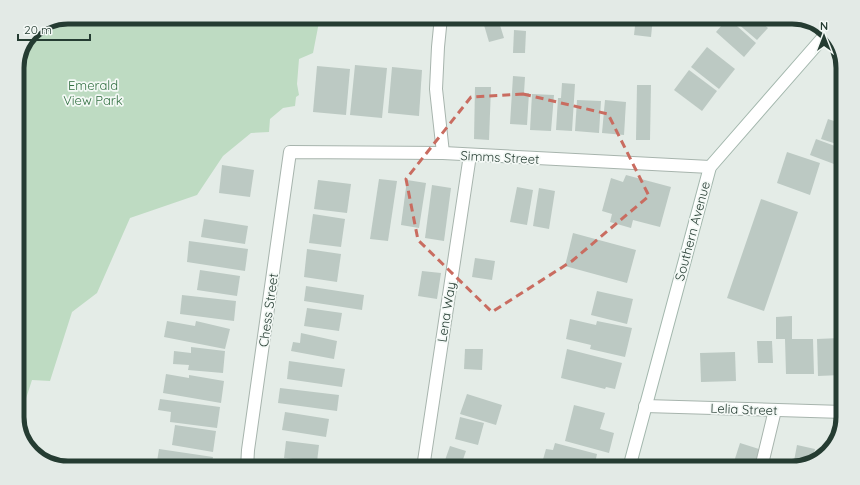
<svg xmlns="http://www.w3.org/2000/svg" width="860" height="485" viewBox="0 0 860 485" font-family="Quicksand,sans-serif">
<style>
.green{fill:#bedbc2}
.building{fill:#bcc9c3}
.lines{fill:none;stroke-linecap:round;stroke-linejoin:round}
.lane-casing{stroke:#a7b4ad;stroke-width:14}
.street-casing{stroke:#a7b4ad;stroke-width:14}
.secondary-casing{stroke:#a3b7ad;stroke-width:14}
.lane{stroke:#fff;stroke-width:12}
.street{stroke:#fff;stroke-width:12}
.secondary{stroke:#fff;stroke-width:12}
.marked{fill:none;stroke:#c96c60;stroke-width:3;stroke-dasharray:8 5;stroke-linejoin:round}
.labels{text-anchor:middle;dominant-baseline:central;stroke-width:3.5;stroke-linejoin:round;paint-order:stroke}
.park-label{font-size:13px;fill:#326f41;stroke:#f4f9f6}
.street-label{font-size:13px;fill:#253c32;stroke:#f4f9f6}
.rim{fill:none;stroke:#253c32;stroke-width:5}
</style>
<rect width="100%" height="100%" fill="#e4ece7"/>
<polygon class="green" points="68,17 320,17 313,53 299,59 297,84 299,95 296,97 295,106 283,108 270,119 269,132 251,133 223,156 197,195 130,218 97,293 72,312 50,381 32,380 18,423 17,65 32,32"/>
<g class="building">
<polygon points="636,17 653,17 651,37 634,35"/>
<polygon points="730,17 755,17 768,28 757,40"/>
<polygon points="764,17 778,17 773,24"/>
<polygon points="728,18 756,43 744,57 716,32"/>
<polygon points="499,22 504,38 489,42 484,25"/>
<polygon points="514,30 526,31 525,53 513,53"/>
<polygon points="707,47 735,69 719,89 691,67"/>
<polygon points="355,65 387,68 382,118 350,115"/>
<polygon points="317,66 350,69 346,115 313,112"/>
<polygon points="392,67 422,70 419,116 388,113"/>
<polygon points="689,70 717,91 702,111 674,90"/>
<polygon points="513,76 525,77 524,93 529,93 527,125 510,124"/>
<polygon points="562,83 575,84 572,131 556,130 558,98 561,98"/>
<polygon points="637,85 651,85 650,140 636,140"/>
<polygon points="475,87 491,87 489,140 474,139"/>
<polygon points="532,94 554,95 551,131 530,130"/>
<polygon points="577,100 601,101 599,133 575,131"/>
<polygon points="605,100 626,102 624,135 602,133"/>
<polygon points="828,119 843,124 843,146 821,139"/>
<polygon points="816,139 843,149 842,167 810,155"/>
<polygon points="787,152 820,163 810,195 777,183"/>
<polygon points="222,165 254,170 250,197 219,193"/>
<polygon points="626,175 671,187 660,227 633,220 631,228 610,222 612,214 602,211 611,178 623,182"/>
<polygon points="379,179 397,181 388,241 370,239"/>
<polygon points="318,180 351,184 347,213 314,209"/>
<polygon points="407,180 426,183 419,228 401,225"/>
<polygon points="432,185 451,188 444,241 425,238"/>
<polygon points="517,187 533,190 527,225 510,222"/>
<polygon points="539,188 555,191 549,229 533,226"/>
<polygon points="761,199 798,212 764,311 727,298"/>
<polygon points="313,214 345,219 341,247 309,243"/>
<polygon points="204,219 248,226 245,244 201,237"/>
<polygon points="573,233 636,250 627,283 565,266"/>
<polygon points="189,241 248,249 245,271 187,262"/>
<polygon points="307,249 341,254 337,282 304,277"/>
<polygon points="475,258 495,261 492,280 472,277"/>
<polygon points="200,270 240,276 237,296 197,290"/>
<polygon points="422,271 441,273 437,299 418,296"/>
<polygon points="306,286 364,295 362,310 304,301"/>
<polygon points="597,291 633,299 627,324 591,315"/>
<polygon points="182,295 236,301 234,321 180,314"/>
<polygon points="307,308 342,313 339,331 304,326"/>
<polygon points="792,316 792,339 813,339 814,374 786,374 785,339 776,339 776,317"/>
<polygon points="570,319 596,325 597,321 632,328 625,357 590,349 591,345 566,339"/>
<polygon points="167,321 195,326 196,321 230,329 225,349 164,337"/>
<polygon points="301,333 337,341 334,359 291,351 293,342 300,343"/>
<polygon points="840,338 841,375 818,376 817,339"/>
<polygon points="757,341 772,341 773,363 758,363"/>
<polygon points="191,347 225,351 223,373 188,370 189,365 173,364 174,351 191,353"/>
<polygon points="465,349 483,349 482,370 464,369"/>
<polygon points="567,349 622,363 615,389 606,387 605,389 561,378"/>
<polygon points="735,352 736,381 701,382 700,353"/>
<polygon points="289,361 345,369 342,387 287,379"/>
<polygon points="166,374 189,378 189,375 224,381 221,403 163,393"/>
<polygon points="280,388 339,395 337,411 278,403"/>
<polygon points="467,394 502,405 496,425 460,414"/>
<polygon points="160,399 220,407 217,428 170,422 171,412 158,410"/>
<polygon points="574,405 605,413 600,429 614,433 609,453 565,441"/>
<polygon points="285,412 329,419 326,437 282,430"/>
<polygon points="460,417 484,423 478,445 455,439"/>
<polygon points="175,425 216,431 213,452 172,445"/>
<polygon points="286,441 319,445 317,462 284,458"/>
<polygon points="555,443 597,454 594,468 563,468 542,463 546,449 553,450"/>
<polygon points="740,443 759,449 754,468 732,468"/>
<polygon points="797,445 815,449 812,463 793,468 785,468 787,460 794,461"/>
<polygon points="450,446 466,451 460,468 444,463"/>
<polygon points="159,449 213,457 211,468 156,468"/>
</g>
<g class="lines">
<defs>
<g id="lane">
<polyline points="423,468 470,155"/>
<polyline points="761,468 775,410"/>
</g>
<g id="street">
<polyline points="441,17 438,47 436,89 443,153"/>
<polyline points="645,406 843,412"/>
<polyline points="247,468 248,450 290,152 443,153 710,167"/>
</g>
<polyline id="secondary" points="629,468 710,167 827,33"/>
</defs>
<use href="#lane" class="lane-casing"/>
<use href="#street" class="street-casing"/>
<use href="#secondary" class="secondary-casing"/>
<use href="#lane" class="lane"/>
<use href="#street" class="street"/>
<use href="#secondary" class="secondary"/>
</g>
<path class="marked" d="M523,94L608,114L649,196L572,261L492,312L418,240L406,179L471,97Z"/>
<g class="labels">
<g class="park-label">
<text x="93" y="85">Emerald<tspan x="93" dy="15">View Park</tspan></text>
</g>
<g class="street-label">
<text transform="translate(500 157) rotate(3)">Simms Street</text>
<text transform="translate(692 231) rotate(-75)">Southern Avenue</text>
<text transform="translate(268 310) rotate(-82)">Chess Street</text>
<text transform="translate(446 312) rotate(-81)">Lena Way</text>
<text transform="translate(744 409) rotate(2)">Lelia Street</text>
</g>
</g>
<path d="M0 0H860V485H0ZM68 24H792A44 44 0 0 1 836 68V417A44 44 0 0 1 792 461H68A44 44 0 0 1 24 417V68A44 44 0 0 1 68 24Z" fill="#e3eae6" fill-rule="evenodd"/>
<path class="rim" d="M68 24H792A44 44 0 0 1 836 68V417A44 44 0 0 1 792 461H68A44 44 0 0 1 24 417V68A44 44 0 0 1 68 24Z"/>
<g transform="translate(824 36)" stroke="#f4f9f6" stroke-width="3" paint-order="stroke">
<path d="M0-3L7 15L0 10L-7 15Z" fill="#253c32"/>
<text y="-6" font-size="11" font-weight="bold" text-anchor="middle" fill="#253c32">N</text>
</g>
<path d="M18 34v6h72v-6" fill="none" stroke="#253c32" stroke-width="2"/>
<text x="24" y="34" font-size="12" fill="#253c32" stroke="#f4f9f6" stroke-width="3" paint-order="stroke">20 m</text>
</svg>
